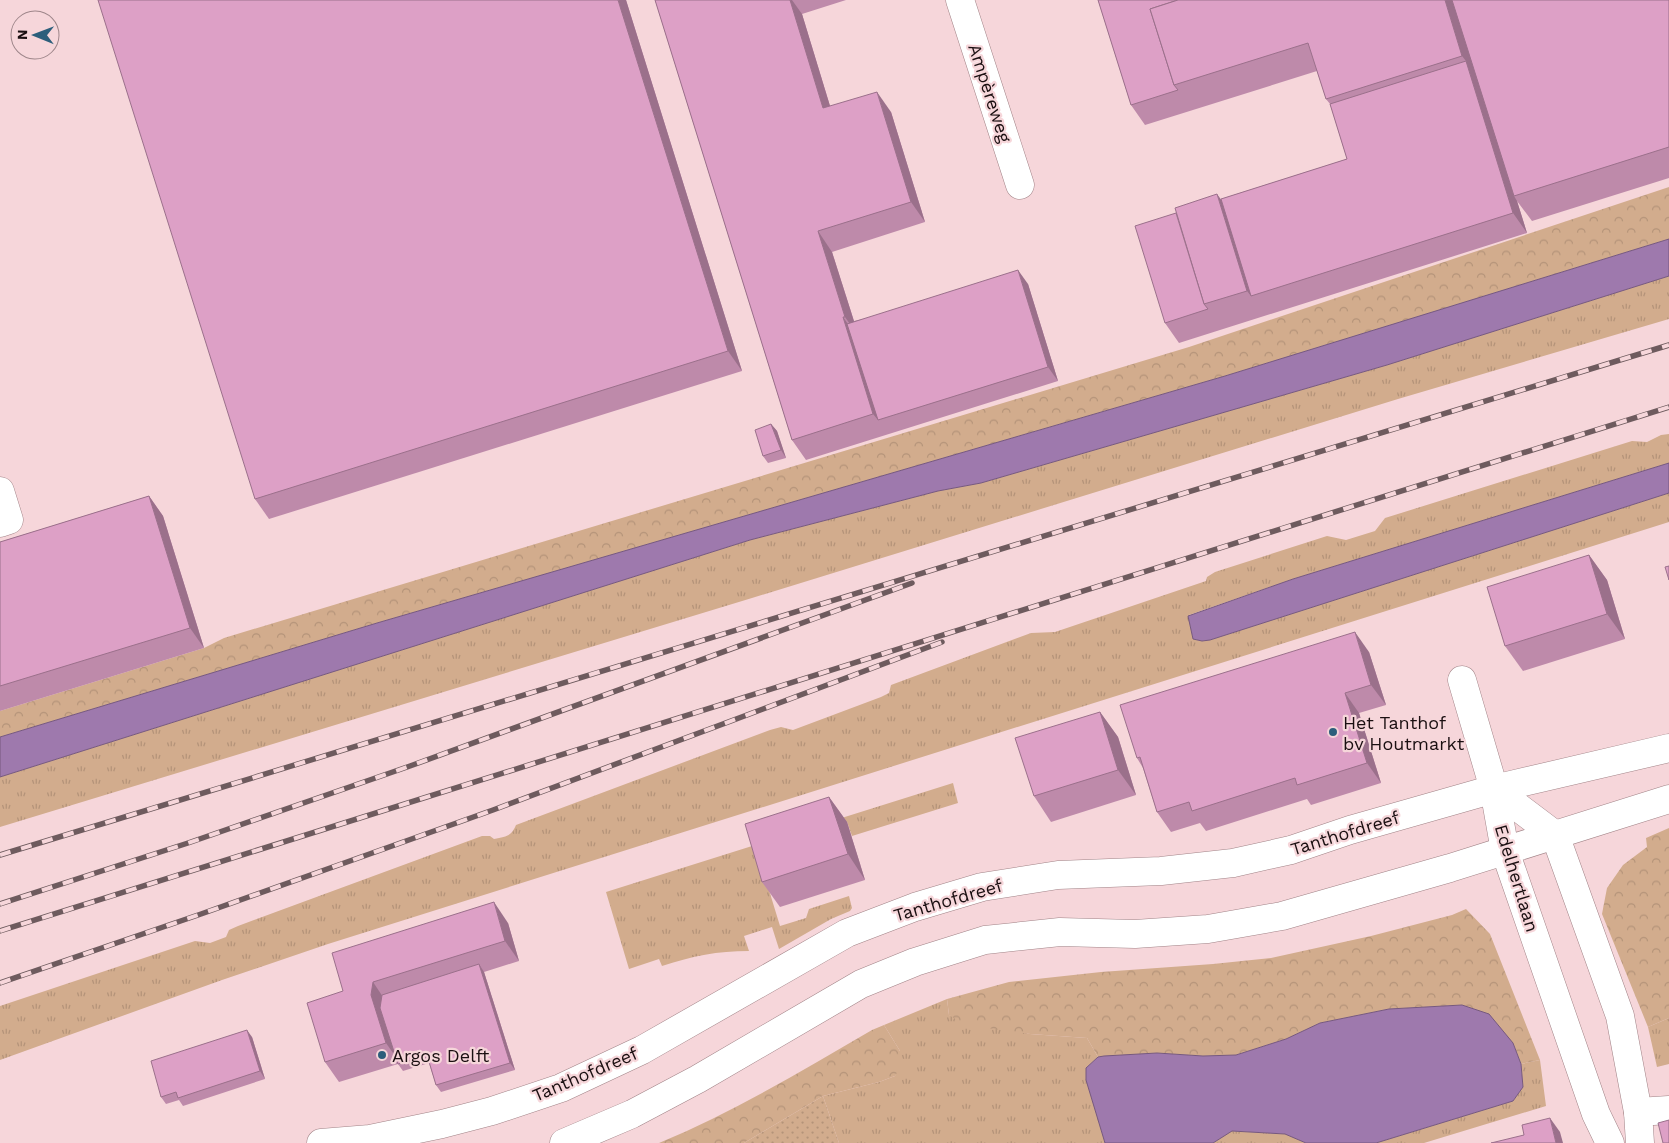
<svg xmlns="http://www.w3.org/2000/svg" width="1669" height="1143" viewBox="0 0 1669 1143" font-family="'Work Sans',sans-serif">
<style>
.grass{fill:url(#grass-tufts)}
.forest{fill:url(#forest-crowns)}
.garden{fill:url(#garden-dots)}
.water{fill:#9e79ad;stroke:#76597e}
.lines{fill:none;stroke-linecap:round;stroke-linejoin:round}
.minor-casing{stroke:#a18387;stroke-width:29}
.minor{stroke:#fff;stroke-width:28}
.rail-casing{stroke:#6e5b5e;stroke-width:5.5}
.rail{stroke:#f6d6da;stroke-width:4;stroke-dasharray:11;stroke-linecap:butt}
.wall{fill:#be8aaa}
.shaded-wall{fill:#9b708b}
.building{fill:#dda0c6;stroke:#9b708b}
.poi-dot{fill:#2c5e7b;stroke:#f6d6da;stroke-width:2}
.labels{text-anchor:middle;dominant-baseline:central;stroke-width:4.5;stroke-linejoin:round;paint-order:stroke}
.street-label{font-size:18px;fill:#1a0f11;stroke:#f6d6da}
.poi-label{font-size:18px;fill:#1a0f11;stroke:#f6d6da;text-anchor:start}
</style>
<defs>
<pattern id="grass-tufts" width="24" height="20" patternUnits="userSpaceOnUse" patternTransform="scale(1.25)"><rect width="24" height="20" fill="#d2ac8d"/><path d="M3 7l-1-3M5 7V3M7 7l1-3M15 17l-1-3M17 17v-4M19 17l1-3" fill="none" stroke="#b49379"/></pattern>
<pattern id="forest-crowns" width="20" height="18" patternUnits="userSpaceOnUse" patternTransform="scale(1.25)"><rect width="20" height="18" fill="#d2ac8d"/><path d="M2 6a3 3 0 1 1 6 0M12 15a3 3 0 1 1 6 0" fill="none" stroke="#b49379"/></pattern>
<pattern id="garden-dots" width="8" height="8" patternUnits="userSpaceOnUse" patternTransform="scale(1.25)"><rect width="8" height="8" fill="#d2ac8d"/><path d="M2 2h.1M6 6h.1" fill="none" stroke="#b49379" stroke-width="1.8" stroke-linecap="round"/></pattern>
</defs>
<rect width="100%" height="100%" fill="#f6d6da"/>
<g class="grass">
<polygon points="1669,276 1669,319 1398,399 752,598 0,827 0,777 750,540 938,491 981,483 1387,365"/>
<path d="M1669,434V463L1293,579L1189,615L1193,639L1202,641L1210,640L1669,493V522L328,944L222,980L0,1060V1006L195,941L210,943L226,937L229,930L238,926L482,836H490L494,839C506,836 511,837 516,825L770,730L781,727L793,730L881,697L889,693L891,685L1031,633L1055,632L1206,581L1207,577L1215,572L1327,536L1346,540L1375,531L1385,518L1632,441L1647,442L1661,435Z"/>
<path d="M953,783L958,803L852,836L847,822L757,851L780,926L806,918L809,909L849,896L852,908L850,911L831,919L779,949L772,927L744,936L749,951C717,951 693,956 662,966L659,959L629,969L606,892Z"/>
<polygon points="947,999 949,1015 1030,1034 1087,1038 1098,1057 1086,1068 1105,1143 839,1143 823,1096 879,1082 895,1076 900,1051 884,1025"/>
<polygon points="1669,1018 1669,1064 1657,1067 1648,1027"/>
<polygon points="1540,1060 1546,1106 1424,1143 1376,1143 1513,1101 1523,1087 1521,1064"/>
<polygon points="1231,1131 1286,1134 1306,1143 1213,1143"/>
</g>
<g class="forest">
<polygon points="1669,187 1669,239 1225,376 377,623 0,737 0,711 204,648 224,638 1189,347"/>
<polygon points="1669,828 1669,1018 1648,1027 1602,914 1607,888 1623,865 1647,847 1646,838"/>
<polygon points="1466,909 1490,934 1540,1060 1521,1064 1513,1043 1462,1005 1389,1009 1320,1023 1286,1039 1236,1055 1203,1056 1157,1053 1098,1057 1087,1038 1030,1034 965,1025 949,1015 947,999 1009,982 1101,972 1213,964 1271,958 1371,936 1452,915"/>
<path d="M884,1025L900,1051L902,1064L895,1076L879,1082L823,1096L744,1143H659C733,1112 802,1071 872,1030Z"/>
</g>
<polygon class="garden" points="823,1096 839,1143 744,1143"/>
<g class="water">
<polygon points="1669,239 1669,276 1387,365 981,483 938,491 750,540 0,777 0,737 377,623 1225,376"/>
<polygon points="1669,463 1669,493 1210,640 1202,641 1193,639 1188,616 1293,579"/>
<polygon points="1462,1005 1489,1014 1513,1043 1521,1064 1523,1087 1513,1101 1376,1143 1306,1143 1285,1134 1232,1131 1213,1143 1105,1143 1086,1080 1086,1068 1098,1057 1104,1056 1157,1053 1203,1056 1236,1055 1286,1039 1320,1023 1389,1009"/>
</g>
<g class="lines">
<defs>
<g id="minor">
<polyline points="960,0 1020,185"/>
<polyline points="0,491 9,520 0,523"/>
<polyline points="1462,680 1494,789 1505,851 1596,1114 1610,1143"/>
<polyline points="1494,789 1555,835 1620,1016 1638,1112 1640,1143"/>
<polyline points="1638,1112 1669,1110"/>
<polyline points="321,1143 370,1139 442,1124 492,1111 561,1088 642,1050 847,933 915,907 982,887 1058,875 1161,871 1233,863 1291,850 1350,830 1494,789 1669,748"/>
<polyline points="564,1143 632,1114 698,1079 861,984 915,962 985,940 1060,932 1135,934 1208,929 1282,916 1450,868 1669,799"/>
</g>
</defs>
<use href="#minor" class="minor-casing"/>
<use href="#minor" class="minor"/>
<defs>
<g id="rail">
<polyline points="0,855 1669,345"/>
<polyline points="0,904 188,843 410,766 912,583"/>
<polyline points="0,931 1669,407"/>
<polyline points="0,983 201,914 493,810 942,642"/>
</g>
</defs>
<use href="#rail" class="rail-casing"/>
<use href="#rail" class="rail"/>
</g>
<g class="wall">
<polygon points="626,0 742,371 269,519 255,499"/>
<polygon points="655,0 846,0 802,14 830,106 891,112 925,222 832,252 854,321 1028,284 1058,381 806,460 792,440"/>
<polygon points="1098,0 1669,0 1669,178 1532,221 1517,201 1527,233 1179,343 1165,323 1221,199 1347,159 1330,104 1326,99 1317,71 1145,125 1131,105"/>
<polygon points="771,424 777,431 786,458 768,463 763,456"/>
<polygon points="149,496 163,516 204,648 0,711 0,542"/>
<polygon points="1589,555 1607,580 1625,639 1523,671 1505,646"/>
<polygon points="1369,652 1386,705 1359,713 1381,783 1311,805 1307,799 1206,831 1200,823 1171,832 1157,812 1143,768 1137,758"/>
<polygon points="1100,712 1118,737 1136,795 1051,822 1034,796"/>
<polygon points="829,797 847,822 865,880 780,907 762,882"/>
<polygon points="508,923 519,961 484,972 515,1070 441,1092 436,1085 429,1063 403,1071 398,1064 339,1082 325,1062 343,991"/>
<polygon points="252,1037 265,1079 183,1106 179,1100 166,1104 161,1097"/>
</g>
<g class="shaded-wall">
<polygon points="618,0 626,0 742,371 728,351"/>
<polygon points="790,0 792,0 802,14 837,129 823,108"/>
<polygon points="1445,0 1455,0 1514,196 1517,201 1527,233 1513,213 1466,61 1462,56"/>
<polygon points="877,92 891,112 925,222 911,202"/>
<polygon points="1217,194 1235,219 1251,296 1247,291"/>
<polygon points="818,231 832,252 859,337 845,317"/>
<polygon points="1018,270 1028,284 1058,381 1048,367"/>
<polygon points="843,317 857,337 878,420 873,414"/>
<polygon points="771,424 777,431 786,458 781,450"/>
<polygon points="149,496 163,516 204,648 190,628"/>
<polygon points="1589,555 1607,580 1625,639 1607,614"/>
<polygon points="1355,632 1369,652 1386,705 1371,685"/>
<polygon points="1345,693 1359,713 1381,783 1367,763"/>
<polygon points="1100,712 1118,737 1136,795 1118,770"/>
<polygon points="829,797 847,822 865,880 848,854"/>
<polygon points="494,902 508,923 519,961 505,941"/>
<polygon points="479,964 484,972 515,1070 510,1063"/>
<polygon points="373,982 387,1003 400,1063 386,1043 371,995"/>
<polygon points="247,1030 252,1037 265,1079 260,1071"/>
<polygon points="1550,1118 1560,1132 1563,1143 1556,1143"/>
</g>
<g class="building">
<polygon points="98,0 618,0 728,351 255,499"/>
<polygon points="655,0 790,0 823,108 877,92 911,202 818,231 845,317 843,317 873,414 792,440"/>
<polygon points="1098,0 1178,0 1150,9 1174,85 1178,90 1131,105"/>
<polygon points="1178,0 1445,0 1462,56 1326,99 1308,43 1174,85 1150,9"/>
<polygon points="1452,0 1669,0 1669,147 1514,196"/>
<polygon points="1466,61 1513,213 1251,296 1221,199 1347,159 1330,104"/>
<polygon points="1217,194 1247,291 1204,304 1175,208"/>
<polygon points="1176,213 1204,304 1208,309 1165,323 1135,226"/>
<polygon points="1018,270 1048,367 878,420 847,324"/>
<polygon points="771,424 781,450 763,456 755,430"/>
<polygon points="149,496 190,628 0,686 0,542"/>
<polygon points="1589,555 1607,614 1505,646 1487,587"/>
<polygon points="1669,566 1669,580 1665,567"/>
<polygon points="1355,632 1371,685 1345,693 1367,763 1297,785 1295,778 1192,811 1189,802 1157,812 1140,757 1137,758 1120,705"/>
<polygon points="1100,712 1118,770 1034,796 1015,738"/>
<polygon points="829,797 848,854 762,882 745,824"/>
<polygon points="494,902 505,941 373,982 371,995 386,1043 325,1062 307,1003 343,991 332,953"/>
<polygon points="479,964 510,1063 436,1085 427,1055 398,1064 380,1008 382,995"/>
<polygon points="247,1030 260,1071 178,1098 176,1092 161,1097 151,1061"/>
<polygon points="1550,1118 1556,1143 1491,1143 1524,1135 1522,1125"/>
<polygon points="1669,1120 1669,1143 1663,1143 1658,1123"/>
</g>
<g class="poi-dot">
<circle cx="1333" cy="732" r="5"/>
<circle cx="382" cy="1055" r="5"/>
</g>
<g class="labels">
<g class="street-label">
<text transform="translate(990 93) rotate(72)">Ampèreweg</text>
<text transform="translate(1345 833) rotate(-17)">Tanthofdreef</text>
<text transform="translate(1517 878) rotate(73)">Edelhertlaan</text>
<text transform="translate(948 900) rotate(-16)">Tanthofdreef</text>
<text transform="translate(585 1074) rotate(-23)">Tanthofdreef</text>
</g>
<g class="poi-label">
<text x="1343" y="722">Het Tanthof<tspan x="1343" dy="21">bv Houtmarkt</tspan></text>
<text x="392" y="1055">Argos Delft</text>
</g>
</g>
<g transform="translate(35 35) rotate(271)"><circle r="24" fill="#f6d6da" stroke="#9e868a"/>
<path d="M0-4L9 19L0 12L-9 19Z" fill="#2c5e7b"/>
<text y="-8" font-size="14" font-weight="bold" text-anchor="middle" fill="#1a0f11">N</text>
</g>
</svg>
